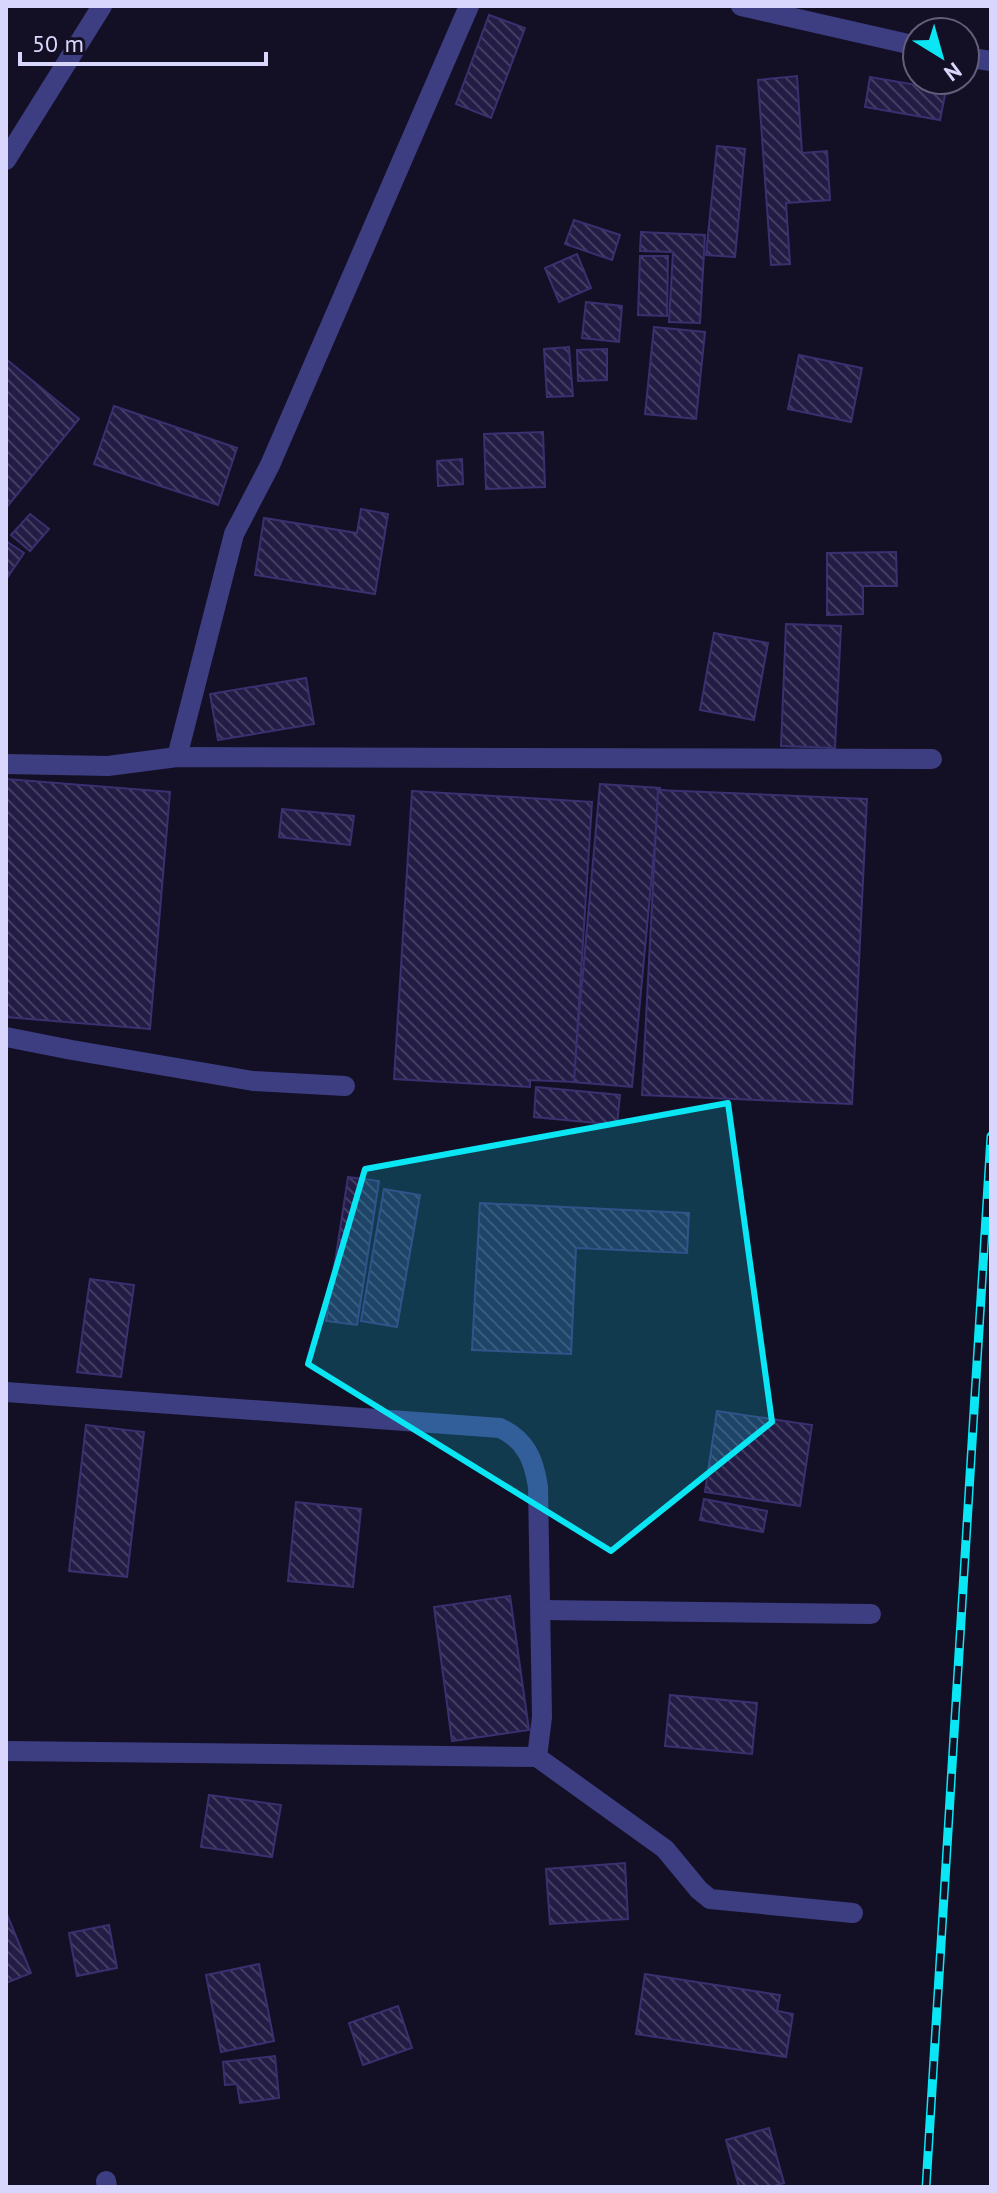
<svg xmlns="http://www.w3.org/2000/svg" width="997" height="2193" viewBox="0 0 997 2193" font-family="'PT Sans',sans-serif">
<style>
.building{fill:url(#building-back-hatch);stroke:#3a3070;stroke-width:2}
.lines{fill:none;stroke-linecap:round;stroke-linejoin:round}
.street{stroke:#3d3d82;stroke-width:20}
.rail-casing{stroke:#0be6f4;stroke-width:9}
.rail{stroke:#131025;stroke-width:6;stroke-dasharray:18;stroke-linecap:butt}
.marked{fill:#0be6f4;fill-opacity:0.2;stroke:#0be6f4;stroke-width:6;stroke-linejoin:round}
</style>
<defs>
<pattern id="building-back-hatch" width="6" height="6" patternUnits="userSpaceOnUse" patternTransform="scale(2)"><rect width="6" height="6" fill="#231d45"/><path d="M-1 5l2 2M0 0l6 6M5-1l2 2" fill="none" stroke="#423d61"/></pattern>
</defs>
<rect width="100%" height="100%" fill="#131025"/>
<g class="building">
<polygon points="489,15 525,28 491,118 456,104"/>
<polygon points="797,76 802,153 827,151 830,200 786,203 790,264 771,265 758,80"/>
<polygon points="870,77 946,90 940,120 865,107"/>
<polygon points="717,146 745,149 735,257 706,255"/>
<polygon points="574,220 620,235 612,260 565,244"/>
<polygon points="641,232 705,235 700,323 669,322 673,252 640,251"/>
<polygon points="577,254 591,288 559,302 545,268"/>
<polygon points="640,256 668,256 667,316 638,315"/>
<polygon points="586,302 622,306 619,342 582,338"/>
<polygon points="654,327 705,332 696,419 645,414"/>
<polygon points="569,347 573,396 547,397 544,349"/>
<polygon points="607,349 607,380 578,381 577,350"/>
<polygon points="799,355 862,368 851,422 788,409"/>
<polygon points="6,359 79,419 6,508"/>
<polygon points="114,406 237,448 218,505 94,464"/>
<polygon points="543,432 545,487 486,489 484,434"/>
<polygon points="462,459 463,484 438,486 437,461"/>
<polygon points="361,509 388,514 375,594 255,575 264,518 357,533"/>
<polygon points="30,514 49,529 30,551 11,535"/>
<polygon points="6,541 24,553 7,578 6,578"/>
<polygon points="896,552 897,586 863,586 863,614 827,615 827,553"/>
<polygon points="786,624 841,626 835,748 781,746"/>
<polygon points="714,633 768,643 754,720 700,710"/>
<polygon points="306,678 314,724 218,740 210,694"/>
<polygon points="6,779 170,792 150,1029 6,1017"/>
<polygon points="600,784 660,788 632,1087 573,1082"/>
<polygon points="658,790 867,799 852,1104 642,1095"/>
<polygon points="412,791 592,802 574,1082 530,1080 530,1087 394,1079"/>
<polygon points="282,809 354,816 350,845 279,837"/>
<polygon points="536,1087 620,1095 617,1125 534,1117"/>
<polygon points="348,1177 379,1181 357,1325 326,1321"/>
<polygon points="384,1189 420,1195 397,1327 361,1321"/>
<polygon points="480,1203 689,1213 687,1253 576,1248 571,1354 472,1350"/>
<polygon points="90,1279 134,1285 121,1377 77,1372"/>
<polygon points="717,1411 812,1425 800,1506 705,1492"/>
<polygon points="86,1425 144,1432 127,1577 69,1571"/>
<polygon points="704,1499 767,1511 763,1532 700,1520"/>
<polygon points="296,1502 361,1509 353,1587 288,1581"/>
<polygon points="510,1596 529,1730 452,1741 434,1607"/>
<polygon points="670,1695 757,1703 752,1754 665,1746"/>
<polygon points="209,1795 281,1805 272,1857 201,1847"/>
<polygon points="625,1863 628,1919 550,1924 546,1869"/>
<polygon points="6,1912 31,1973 6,1983"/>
<polygon points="109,1925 117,1968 77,1976 69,1933"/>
<polygon points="259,1964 274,2041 221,2052 206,1975"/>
<polygon points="645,1974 780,1995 777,2011 793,2014 786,2057 636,2034"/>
<polygon points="398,2006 412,2048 363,2065 349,2023"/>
<polygon points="275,2056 279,2098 240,2103 237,2084 225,2085 223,2062"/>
<polygon points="769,2128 784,2183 771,2187 739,2187 726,2140"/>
</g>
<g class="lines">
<g class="street">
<polyline points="741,6 917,46"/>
<polyline points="965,57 991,61"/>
<polyline points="6,160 102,6"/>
<polyline points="177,757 234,534 270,465 469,6"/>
<polyline points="6,764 108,766 177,757 932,759"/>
<polyline points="6,1037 72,1050 253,1081 345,1086"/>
<path d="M6,1392L500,1428C526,1440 534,1460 538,1487L542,1717L537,1757"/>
<polyline points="541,1610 871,1614"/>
<polyline points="6,1751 537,1757 665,1849 699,1890 710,1899 853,1913"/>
<polyline points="106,2181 107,2187"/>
</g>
<defs>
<polyline id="rail" points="926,2187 991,1136"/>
</defs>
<use href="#rail" class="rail-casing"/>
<use href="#rail" class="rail"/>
</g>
<path class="marked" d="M728,1103L772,1422L611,1551L308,1364L365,1169Z"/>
<rect width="997" height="2193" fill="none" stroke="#d9d6fd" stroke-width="16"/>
<g transform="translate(941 56) rotate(143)"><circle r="38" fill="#131025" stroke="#625f7b" stroke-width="2"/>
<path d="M0-6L14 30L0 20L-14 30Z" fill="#0be6f4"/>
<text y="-12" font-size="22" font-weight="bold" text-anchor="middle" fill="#d9d6fd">N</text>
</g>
<path d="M20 52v12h246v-12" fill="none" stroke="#d9d6fd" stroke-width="4"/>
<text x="32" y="52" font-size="24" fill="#d9d6fd" stroke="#131025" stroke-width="6" paint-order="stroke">50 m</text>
</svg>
